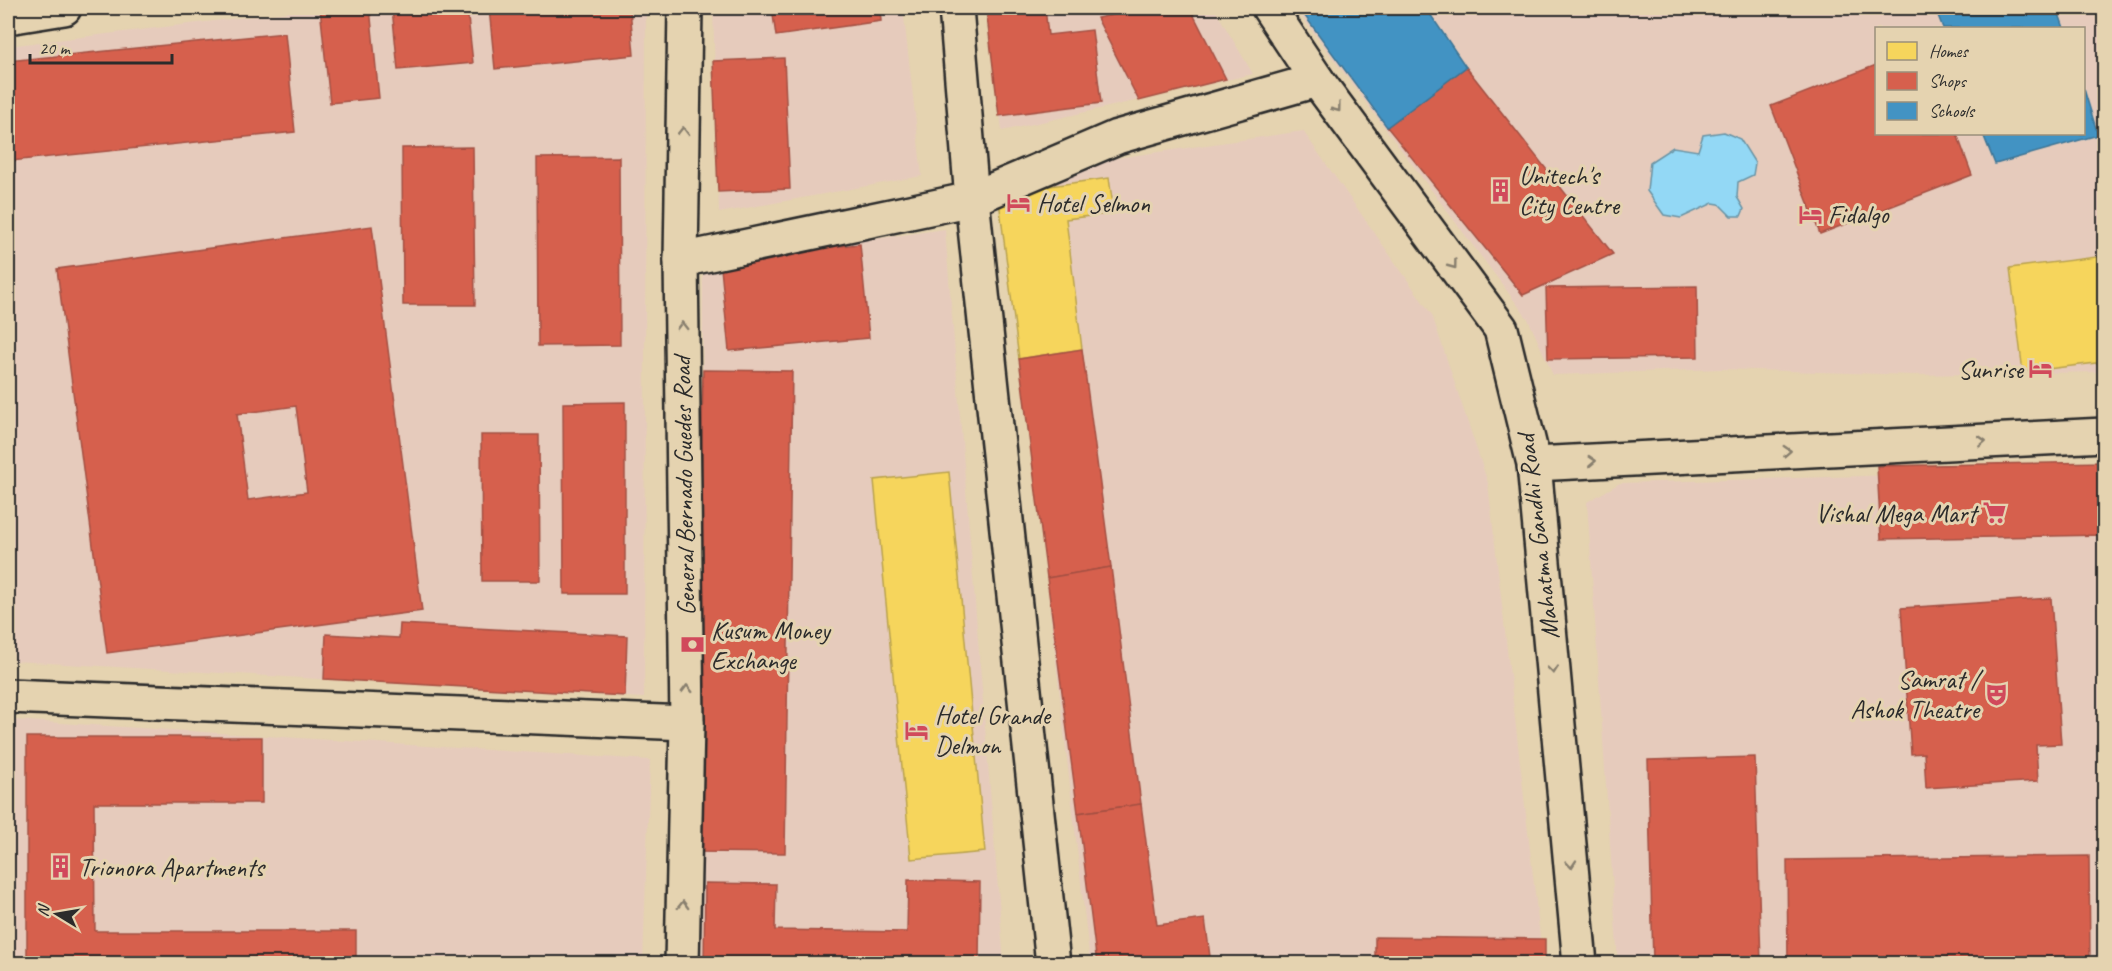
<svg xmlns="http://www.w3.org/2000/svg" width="2112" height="971" viewBox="0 0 2112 971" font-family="Caveat,sans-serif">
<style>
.built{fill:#e6cbbc;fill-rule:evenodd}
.water{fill:#93d8f5;stroke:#6993a4;stroke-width:1.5}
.homes{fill:#f6d55c;stroke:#b9a24d;stroke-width:1.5}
.shops{fill:#d6604d;stroke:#a35043;stroke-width:1.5;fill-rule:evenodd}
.schools{fill:#4393c3;stroke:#3c7495;stroke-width:1.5}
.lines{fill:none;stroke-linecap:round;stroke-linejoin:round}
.minor-casing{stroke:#2b2b2b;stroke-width:38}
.tertiary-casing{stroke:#2b2b2b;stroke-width:38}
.secondary-casing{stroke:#2b2b2b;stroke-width:38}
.minor{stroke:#e5d3b0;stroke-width:33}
.tertiary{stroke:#e5d3b0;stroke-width:33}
.secondary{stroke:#e5d3b0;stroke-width:33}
.oneway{stroke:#887f6e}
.labels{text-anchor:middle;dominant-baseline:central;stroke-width:6;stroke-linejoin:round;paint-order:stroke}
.poi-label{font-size:26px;fill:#2b2b2b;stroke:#e5d3b0;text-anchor:start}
.street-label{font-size:26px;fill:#2b2b2b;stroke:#e5d3b0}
</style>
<rect width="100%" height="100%" fill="#e5d3b0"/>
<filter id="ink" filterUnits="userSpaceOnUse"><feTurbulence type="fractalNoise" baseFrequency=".0167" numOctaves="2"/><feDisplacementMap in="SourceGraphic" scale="12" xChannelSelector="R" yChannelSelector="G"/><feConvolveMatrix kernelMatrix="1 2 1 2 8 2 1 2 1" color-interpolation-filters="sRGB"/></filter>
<g filter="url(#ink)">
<g class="built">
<polygon points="321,8 646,8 644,698 14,661 8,526 8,46"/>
<polygon points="713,8 903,8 922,176 719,213"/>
<polygon points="988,8 1214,8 1253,74 1002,131"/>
<path d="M1295,8H2091L2104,38V372L1914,375L1721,369L1553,375L1528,319ZM1876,28H2084V134H1876Z"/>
<polygon points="1303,131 1432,315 1488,483 1543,963 1090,963 1001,175"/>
<polygon points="945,229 1004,963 700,964 703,263"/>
<polygon points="2104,469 2104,963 1618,963 1587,502 1620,483"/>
<polygon points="13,720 650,760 643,963 14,963"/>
</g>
<polygon class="water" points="1724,132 1740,139 1755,163 1753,175 1738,182 1737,197 1744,209 1741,216 1731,216 1719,204 1713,203 1681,218 1664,215 1647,191 1650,162 1673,147 1698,151 1703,135"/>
<g class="homes">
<polygon points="1109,178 1114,213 1066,219 1082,349 1019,359 998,193"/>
<polygon points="2104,256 2104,362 2023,372 2010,268"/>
<polygon points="949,472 985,852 911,859 874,480"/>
</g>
<g class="shops">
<polygon points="320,8 370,8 379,98 330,103"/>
<polygon points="392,8 467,8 473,63 398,70"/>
<polygon points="489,8 630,8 634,55 495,69"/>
<polygon points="772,8 880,8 881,21 776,36"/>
<polygon points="986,8 1045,8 1048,35 1092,30 1101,103 999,116"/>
<polygon points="1148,8 1190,8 1226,79 1139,101 1097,18"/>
<polygon points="285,33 295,132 11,161 8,127 8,61"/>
<polygon points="784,58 790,189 718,192 713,61"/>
<polygon points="1876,65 1876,134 1957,134 1972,175 1820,234 1771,106"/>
<polygon points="1466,67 1613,254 1523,295 1387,127"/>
<polygon points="473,147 475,305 403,305 402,148"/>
<polygon points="619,157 620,345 538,346 537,158"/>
<path d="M372,226L422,611L107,653L57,269ZM296,406L307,492L248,500L237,414Z"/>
<polygon points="860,244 869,338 729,351 720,258"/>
<polygon points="1697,286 1698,357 1548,359 1546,288"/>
<polygon points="1082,349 1111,567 1047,578 1019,359"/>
<polygon points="703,370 792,371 785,853 696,852"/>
<polygon points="625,402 625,594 564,594 563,403"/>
<polygon points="481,435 539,435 540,581 482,581"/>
<polygon points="2104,462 2104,535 1881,539 1877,466"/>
<polygon points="1111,567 1141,804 1078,813 1047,578"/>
<polygon points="2051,598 2061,744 2036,745 2038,781 1926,788 1924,753 1911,754 1901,608"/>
<polygon points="400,624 627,636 625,696 324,679 326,634 399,638"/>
<polygon points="27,737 262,737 262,803 94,803 95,931 356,931 356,964 27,964"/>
<polygon points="1755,757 1761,964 1653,964 1648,760"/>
<polygon points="1141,804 1157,925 1205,919 1211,964 1097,964 1078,813"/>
<polygon points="2089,856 2090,964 1788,964 1787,860"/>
<polygon points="908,880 980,882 979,964 704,964 705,883 776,884 775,930 907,932"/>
<polygon points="1375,937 1545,939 1545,964 1375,964"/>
</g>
<g class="schools">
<polygon points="1299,8 1426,8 1466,67 1387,127"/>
<polygon points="1935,8 2057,8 2064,28 1943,28"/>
<polygon points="2084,89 2098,135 1995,164 1983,134 2084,134"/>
</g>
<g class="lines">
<defs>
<g id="minor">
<polyline points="956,8 972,199 1053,964"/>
<polyline points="681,260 972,199 1117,137 1317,80"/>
<polyline points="1534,464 2104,435"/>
<polyline points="8,696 687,723"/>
</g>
<g id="tertiary">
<polyline points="8,17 64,8"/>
<polyline points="682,964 687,723 681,260 685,8"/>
</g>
<polyline id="secondary" points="1269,8 1317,80 1501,329 1534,464 1580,964"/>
</defs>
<use href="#minor" class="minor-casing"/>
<use href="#tertiary" class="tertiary-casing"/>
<use href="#secondary" class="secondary-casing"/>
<use href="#minor" class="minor"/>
<use href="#tertiary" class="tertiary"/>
<use href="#secondary" class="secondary"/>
</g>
<defs><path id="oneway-chevron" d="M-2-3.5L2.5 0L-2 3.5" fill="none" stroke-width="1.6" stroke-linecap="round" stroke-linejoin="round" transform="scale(1.5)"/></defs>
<g class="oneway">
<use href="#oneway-chevron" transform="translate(1337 108) rotate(53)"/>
<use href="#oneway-chevron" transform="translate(683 131) rotate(-89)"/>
<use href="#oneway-chevron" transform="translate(1453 265) rotate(53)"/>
<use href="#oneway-chevron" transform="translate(682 326) rotate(-91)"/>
<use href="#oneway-chevron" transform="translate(1982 441) rotate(-3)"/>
<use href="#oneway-chevron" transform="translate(1787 451) rotate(-3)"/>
<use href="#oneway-chevron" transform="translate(1592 461) rotate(-3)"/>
<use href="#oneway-chevron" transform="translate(1553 670) rotate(85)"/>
<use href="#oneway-chevron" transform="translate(687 689) rotate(-91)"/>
<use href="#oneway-chevron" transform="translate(1571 864) rotate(85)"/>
<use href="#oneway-chevron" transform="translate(683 905) rotate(-89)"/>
</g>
</g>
<defs>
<symbol id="building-bare" viewBox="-9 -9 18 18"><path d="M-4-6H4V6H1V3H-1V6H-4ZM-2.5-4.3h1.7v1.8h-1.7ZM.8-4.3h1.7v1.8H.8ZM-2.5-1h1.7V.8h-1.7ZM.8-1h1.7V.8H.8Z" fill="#d1495b" stroke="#e5d3b0" stroke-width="2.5" paint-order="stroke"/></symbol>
<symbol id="hotel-bare" viewBox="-9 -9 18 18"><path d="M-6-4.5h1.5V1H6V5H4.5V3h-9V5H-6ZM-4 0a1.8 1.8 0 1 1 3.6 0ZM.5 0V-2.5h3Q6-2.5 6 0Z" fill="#d1495b" stroke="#e5d3b0" stroke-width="2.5" paint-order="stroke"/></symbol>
<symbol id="supermarket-bare" viewBox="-9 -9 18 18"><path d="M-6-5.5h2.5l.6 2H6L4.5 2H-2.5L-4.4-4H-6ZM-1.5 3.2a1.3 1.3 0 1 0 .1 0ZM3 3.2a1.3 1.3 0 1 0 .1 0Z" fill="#d1495b" stroke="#e5d3b0" stroke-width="2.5" paint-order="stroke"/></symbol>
<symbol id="bank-bare" viewBox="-9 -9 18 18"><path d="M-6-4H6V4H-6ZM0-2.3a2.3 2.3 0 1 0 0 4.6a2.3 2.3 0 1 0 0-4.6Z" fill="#d1495b" stroke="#e5d3b0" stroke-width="2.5" paint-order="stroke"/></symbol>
<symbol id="theatre-bare" viewBox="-9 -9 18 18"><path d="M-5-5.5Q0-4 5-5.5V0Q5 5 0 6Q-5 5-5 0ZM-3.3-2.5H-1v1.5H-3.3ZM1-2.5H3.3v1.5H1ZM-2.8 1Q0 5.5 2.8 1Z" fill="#d1495b" stroke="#e5d3b0" stroke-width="2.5" paint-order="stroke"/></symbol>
</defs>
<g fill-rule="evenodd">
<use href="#building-bare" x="1484" y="174" width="33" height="33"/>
<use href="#hotel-bare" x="1002" y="186" width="33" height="33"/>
<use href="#hotel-bare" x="1794" y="198" width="33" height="33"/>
<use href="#hotel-bare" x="2024" y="352" width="33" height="33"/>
<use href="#supermarket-bare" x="1978" y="496" width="33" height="33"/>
<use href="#bank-bare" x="676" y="628" width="33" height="33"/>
<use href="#theatre-bare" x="1980" y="678" width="33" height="33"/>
<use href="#hotel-bare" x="900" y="714" width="33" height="33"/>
<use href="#building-bare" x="44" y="850" width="33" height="33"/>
</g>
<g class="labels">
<g class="poi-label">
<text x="1519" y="175">Unitech's<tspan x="1519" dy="30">City Centre</tspan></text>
<text x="1037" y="203">Hotel Selmon</text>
<text x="1828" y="214">Fidalgo</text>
<text x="2023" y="369" text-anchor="end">Sunrise</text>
<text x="1976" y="513" text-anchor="end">Vishal Mega Mart</text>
<text x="711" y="630">Kusum Money<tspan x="711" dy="30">Exchange</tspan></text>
<text x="1979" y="679" text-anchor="end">Samrat /<tspan x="1979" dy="30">Ashok Theatre</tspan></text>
<text x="935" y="715">Hotel Grande<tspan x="935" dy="30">Delmon</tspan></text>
<text x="79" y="867">Trionora Apartments</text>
</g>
<g class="street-label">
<text transform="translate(684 486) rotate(-91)">General Bernado Guedes Road</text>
<text transform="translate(1538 537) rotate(-97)">Mahatma Gandhi Road</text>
</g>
</g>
<rect width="2112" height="971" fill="none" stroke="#e5d3b0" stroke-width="30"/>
<rect x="15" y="15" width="2082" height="941" fill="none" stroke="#2b2b2b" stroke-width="2" filter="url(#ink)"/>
<rect x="1875" y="27" width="210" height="108" fill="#e5d3b0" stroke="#9b907b" stroke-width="1.5"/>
<rect x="1887" y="42" width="30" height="18" fill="#f6d55c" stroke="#9b907b" stroke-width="1.5"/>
<text x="1929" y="57" font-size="18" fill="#2b2b2b">Homes</text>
<rect x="1887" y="72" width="30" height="18" fill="#d6604d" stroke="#9b907b" stroke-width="1.5"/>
<text x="1929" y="87" font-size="18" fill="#2b2b2b">Shops</text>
<rect x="1887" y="102" width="30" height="18" fill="#4393c3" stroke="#9b907b" stroke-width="1.5"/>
<text x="1929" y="117" font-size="18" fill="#2b2b2b">Schools</text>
<g transform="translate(57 914) rotate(281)" stroke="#e5d3b0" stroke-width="4.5" paint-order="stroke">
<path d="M0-4.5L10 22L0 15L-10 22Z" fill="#2b2b2b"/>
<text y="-9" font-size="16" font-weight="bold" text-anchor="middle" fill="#2b2b2b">N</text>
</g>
<path d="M30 54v9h142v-9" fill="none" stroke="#2b2b2b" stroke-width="3"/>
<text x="39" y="54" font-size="18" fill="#2b2b2b" stroke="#e5d3b0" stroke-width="4.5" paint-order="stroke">20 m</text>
</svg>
